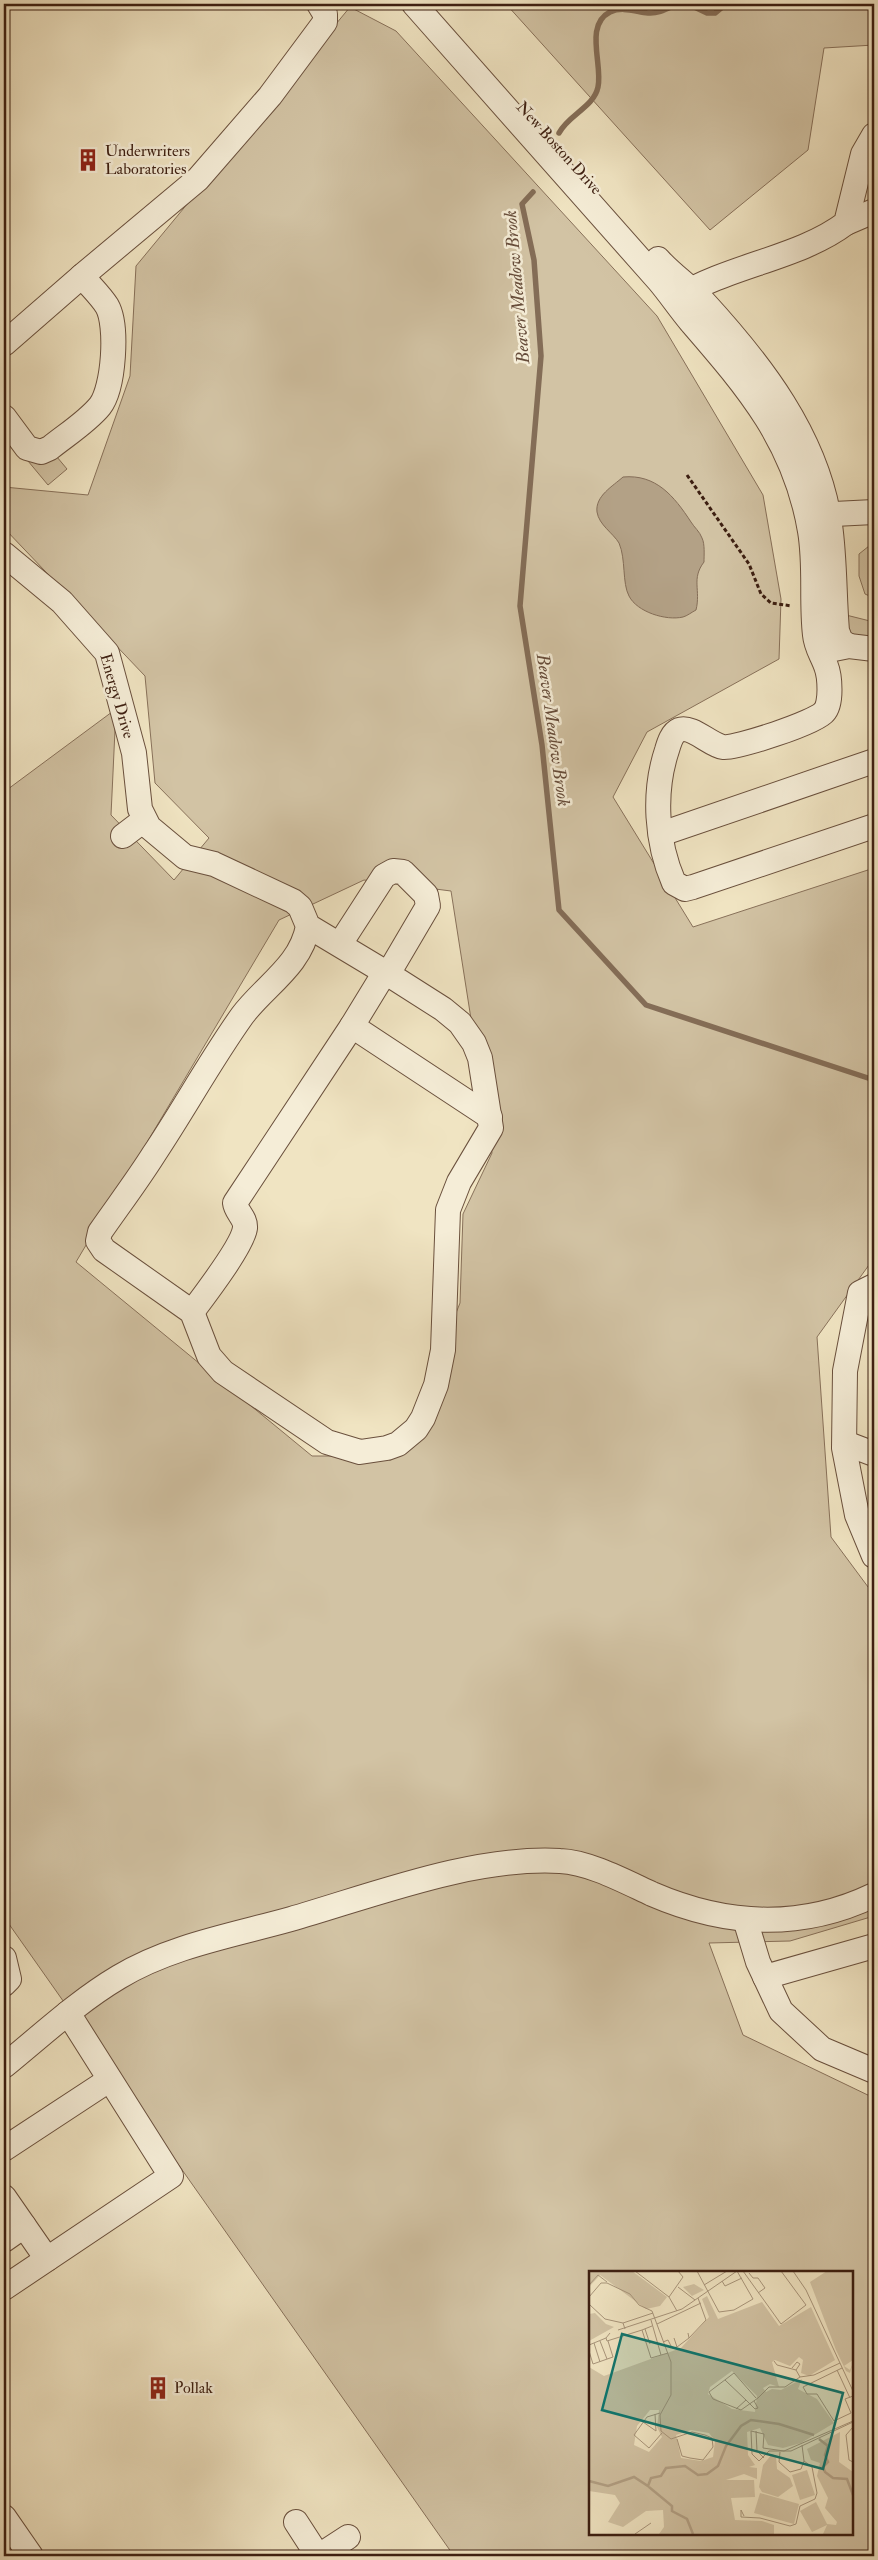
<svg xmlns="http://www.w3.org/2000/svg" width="878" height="2560" viewBox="0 0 878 2560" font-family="'IM FELL Double Pica',serif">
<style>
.green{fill:#d2c3a4;stroke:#88715a;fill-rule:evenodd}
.water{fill:#b3a186;stroke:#846d57}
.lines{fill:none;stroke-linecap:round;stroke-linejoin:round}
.stream{stroke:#846d57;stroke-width:5.5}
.minor-casing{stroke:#6a503d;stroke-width:26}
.path{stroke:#3d1f11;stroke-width:3;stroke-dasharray:4 2.5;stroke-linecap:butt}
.minor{stroke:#f5edd7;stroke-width:24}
.labels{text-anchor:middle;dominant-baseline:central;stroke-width:5;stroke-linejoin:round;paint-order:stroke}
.street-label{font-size:16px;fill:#3d1f11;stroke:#f5edd7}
.poi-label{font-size:16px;fill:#3d1f11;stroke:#f5edd7;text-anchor:start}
.water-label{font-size:18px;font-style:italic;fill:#664c3a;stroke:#f5edd7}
.inset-river{fill:none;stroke:#b3a186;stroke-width:2.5}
.inset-road{fill:none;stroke:#a8957b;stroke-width:1}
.view{fill:#0f766e;fill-opacity:0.15;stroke:#0f766e;stroke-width:2.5}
.inset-edge{fill:none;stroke:#3d1f11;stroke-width:2.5}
</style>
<rect width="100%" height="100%" fill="#f0e4c2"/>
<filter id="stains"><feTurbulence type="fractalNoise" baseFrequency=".004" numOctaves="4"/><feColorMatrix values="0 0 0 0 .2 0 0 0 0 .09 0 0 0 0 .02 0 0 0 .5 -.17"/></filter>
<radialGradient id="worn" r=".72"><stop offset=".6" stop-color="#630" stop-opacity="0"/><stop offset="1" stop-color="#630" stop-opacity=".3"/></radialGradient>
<g class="green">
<polygon points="506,4 874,4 874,45 824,48 808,150 710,230"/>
<path d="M350,7L396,31L657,316L763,495L781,599L779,659L647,732L613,797L693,927L874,868V1258L817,1337L831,1537L874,1595V1916L790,1941L709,1943L743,2035L874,2098V2556H454L4,1917V792L116,709L111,815L174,880L209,838L155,783L145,676L4,528V487L88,495L130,376L136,266ZM364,880L451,891L492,1153L463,1214L460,1303L399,1456H312L76,1262L279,920ZM590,2272H852V2534H590Z"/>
<polygon points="47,445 67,469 48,485 28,461"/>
<polygon points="874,542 874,598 865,594 859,576 859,554"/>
<polygon points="846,615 874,622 874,637 848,637"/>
</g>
<path class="water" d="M623,477C656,474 674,496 691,522C694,527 700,532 702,538C705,544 704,555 704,562C691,579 701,590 696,610C692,612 687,616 683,617C666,621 637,612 629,596C622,583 626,559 619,543C613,533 599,525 597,512C595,496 613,486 623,477Z"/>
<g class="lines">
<g class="stream">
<polyline points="688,4 707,13 715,13 726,4"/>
<polyline points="838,4 844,7 856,4"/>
<path d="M559,133C568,115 594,107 598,87C603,65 584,25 610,12C623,6 636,12 648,13C659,14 668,8 677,4"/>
<polyline points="533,192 522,204 534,260 541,356 520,606 542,745 559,910 646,1005 874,1080"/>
</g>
<defs>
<g id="minor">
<path d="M414,4L659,281C670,294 680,309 691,322C748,388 795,442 810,531C816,566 811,601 815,635C816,647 822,655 826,666C830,676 832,704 824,712C817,722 735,749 723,747C710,745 692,725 679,730C672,733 669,743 667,750C653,792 656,842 674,883L685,889L693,887L874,826"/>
<polyline points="846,223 874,211"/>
<path d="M658,259C671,274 688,285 702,300C760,363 818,437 830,525C835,560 834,596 837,631L841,641L849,646"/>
<path d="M678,297C730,265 800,258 846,223L863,154L874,135"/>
<polyline points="4,344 82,276"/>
<path d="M4,417L27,448L41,452L50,448C66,435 87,422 100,406C114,388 118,325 107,306C100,295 90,286 82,276L198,179L270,96L325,22V14L319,4"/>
<polyline points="814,515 874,512"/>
<path d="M4,554L62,602L107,653L134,753L140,809L149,827L185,857L214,864L293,901L300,907L308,926L388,974L443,1009L460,1023L474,1043L480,1058L491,1128L459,1182L448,1210L443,1350L436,1385L423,1418L416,1429L398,1444L387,1448L360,1452L327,1442L223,1372L209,1356L192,1312L104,1250L98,1241L100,1232C118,1206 137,1181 154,1154C184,1109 210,1061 242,1016C264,986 301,966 308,926"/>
<polyline points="834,649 849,646 874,649"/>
<polyline points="661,834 874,761"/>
<polyline points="123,836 144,820"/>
<polyline points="340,944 384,876 393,871 403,872 426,895 428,906 388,974"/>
<polyline points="385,972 352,1026 490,1117"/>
<polyline points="874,1286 860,1293 845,1371 844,1448 857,1515 874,1556"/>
<path d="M192,1312C204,1296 243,1245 245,1228C246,1218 236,1212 235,1203L352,1026"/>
<polyline points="845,1443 874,1454"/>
<polyline points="745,1919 758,1962 781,2011 822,2049 874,2071"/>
<polyline points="4,1958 9,1979 4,1984"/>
<polyline points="765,1977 874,1946"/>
<path d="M4,2066C41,2036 77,2002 119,1977C170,1946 234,1935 291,1919C374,1895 474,1856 560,1861C589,1862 626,1882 652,1894C726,1926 801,1930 874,1895"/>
<polyline points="4,2149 109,2080"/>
<polyline points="4,2197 47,2259"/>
<polyline points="4,2240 24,2226"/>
<polyline points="4,2288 171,2176 68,2013"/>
<polyline points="4,2517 31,2556"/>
<polyline points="296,2522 318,2556"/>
<polyline points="319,2556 348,2537"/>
</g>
</defs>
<use href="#minor" class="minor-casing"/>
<g class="path">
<polyline points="687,475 749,564 761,594 771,603 792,606"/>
<polyline points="872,617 874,613"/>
</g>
<use href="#minor" class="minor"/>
</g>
<defs>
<symbol id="building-bare" viewBox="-9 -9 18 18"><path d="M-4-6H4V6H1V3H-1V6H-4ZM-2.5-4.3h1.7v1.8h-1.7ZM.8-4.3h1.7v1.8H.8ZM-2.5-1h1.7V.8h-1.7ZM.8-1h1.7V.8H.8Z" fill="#8f2418" stroke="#f5edd7" stroke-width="2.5" paint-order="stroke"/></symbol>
</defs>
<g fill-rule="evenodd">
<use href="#building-bare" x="72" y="144" width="32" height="32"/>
<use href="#building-bare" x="142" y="2372" width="32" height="32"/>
</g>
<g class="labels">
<g class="street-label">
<text transform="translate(559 148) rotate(48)">New Boston Drive</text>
<text transform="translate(117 696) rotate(74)">Energy Drive</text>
</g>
<g class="poi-label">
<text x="105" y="151">Underwriters<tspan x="105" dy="18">Laboratories</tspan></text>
<text x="174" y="2388">Pollak</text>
</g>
<g class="water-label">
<text transform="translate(517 287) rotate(-95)">Beaver Meadow Brook</text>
<text transform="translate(553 730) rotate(82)">Beaver Meadow Brook</text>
</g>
</g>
<g transform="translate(589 2271)">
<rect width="264" height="264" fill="#f0e4c2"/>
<path d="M0,0H43L78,26L71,35L57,38L11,4L0,16ZM238,0H264V89L255,95L261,99L264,92L261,102L257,100L247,79L221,11ZM105,13L115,19L103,25L94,16ZM118,25L129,48L173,31L190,55L222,36L246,89L220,105L212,102L214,89L210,86L201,95L186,89L183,91L190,116L181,113L174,117L177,121L183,118L192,119L213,108L209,118L228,128L245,152L212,172L194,177L179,174L171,157L158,161L159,184L166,194L160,196L168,197V208L155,203L137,209H165L166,226L142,227L146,249L173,250L185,254V263H70L75,256L74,239L57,240L34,256L19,251L31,232L26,224L0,220V96L15,105L92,77L120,46L113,28ZM143,100L168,125L166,141L143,138L119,123L121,116ZM61,139H70L68,156L73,166L60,181L45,174L48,155ZM102,159L120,162L126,170L124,186L112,190L92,187L87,164ZM6,42L17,53L25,56L0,70V43ZM251,161L250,191L264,201V263H234L238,254L223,261L211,240L227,231L238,253L247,254L248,251L236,237L239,227L228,205L231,192L222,189L218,178ZM183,183L187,185L188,198L201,207L204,215L189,226L173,221L170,216L174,194ZM218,199L226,224L211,229L203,204ZM171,222L210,233L205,253L165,242Z" fill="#d2c3a4" fill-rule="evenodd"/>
<path class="inset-river" d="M230,168L239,175L236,184L239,191L234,196L236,201L244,207L258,208L264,224M0,210L19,215L45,206L59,215L62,207L72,205L77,197L96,195L109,204L118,203L129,195L137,175L152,155L162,149L190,153L225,164M60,216L83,235V240L98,248L104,263"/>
<path class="inset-road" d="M46,0L80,26L94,6L89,0M108,0L130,41L145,39L164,28L148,0M154,0L192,53L217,34L192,0M204,0L217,19L264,120M160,2L164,7H169L176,17L169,22M133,10L136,15L153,7M0,14L9,4L18,11M115,14L138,0M89,16L106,29M0,26L12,12H18L41,23L50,34L63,40L82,91V124L71,144L72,160L82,168L103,161L116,164L123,167L124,176L114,189L101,187L93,185L88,168M80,26L88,40M1,34L16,48L34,52L36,58M62,49L72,84M34,52L64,42M68,53L112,32M63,55L53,59L62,87L79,82M56,58L61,73M29,59L93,38L148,0M21,62L17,67L18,70L53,59M100,67L117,49L109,27M11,70L18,88M74,71L79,69L83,77L88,76L85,67M5,72L11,91M0,74L17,67M88,76L100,67L99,62M0,80L4,93L24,86L19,70M185,90L188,94L207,99L211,106M203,97L208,91L211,93L207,99M253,97L214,116L218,123H228L245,150L262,142L256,128L264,125M248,99L261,127M136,109L157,129M180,116H196L211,106L225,104L251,92M167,127L145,102L120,121L124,128L152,139L169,127L180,116M161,133L166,138L169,137L165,130M147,138L157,129L161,133M71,142L58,146L45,164L60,177L73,162M264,150L195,180L174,177L175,163L162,160L163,183L170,190L180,180H202L264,151M54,151L67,160L66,143M264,156L257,164L260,189L264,191M167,160L168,180L175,187M191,181L190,191L201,201L212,198L215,190M155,245L152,239V246L171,247L201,255L207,253L211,235L226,228L228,222L223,196L215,190L213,174M46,263L62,252"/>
<path class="view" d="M33,63L254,122L234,198L13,139Z"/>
<rect width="264" height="264" class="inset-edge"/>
</g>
<rect width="878" height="2560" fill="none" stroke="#f0e4c2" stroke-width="20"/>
<rect x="5" y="5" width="868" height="2550" fill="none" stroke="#3d1f11" stroke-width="2.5"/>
<rect x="10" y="10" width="858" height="2540" fill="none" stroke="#3d1f11"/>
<rect width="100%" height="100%" filter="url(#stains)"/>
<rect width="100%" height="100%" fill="url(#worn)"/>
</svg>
